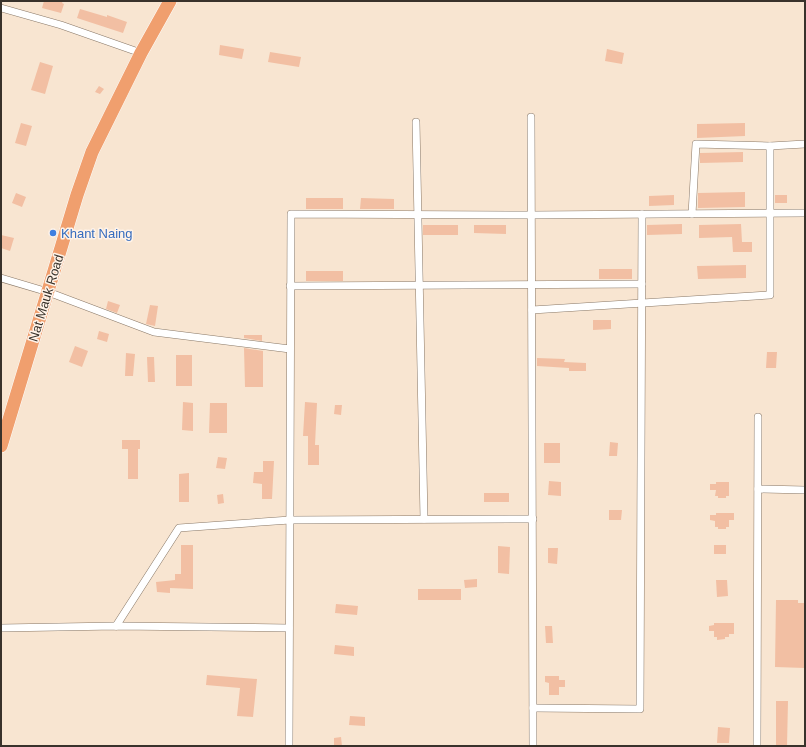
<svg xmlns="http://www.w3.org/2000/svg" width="806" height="747" viewBox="0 0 806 747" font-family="Arial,sans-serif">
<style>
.building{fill:#f2bfa3}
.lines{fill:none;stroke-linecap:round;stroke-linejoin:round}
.street-casing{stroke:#897867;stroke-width:8}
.highway-casing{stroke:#fff;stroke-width:14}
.street{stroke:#fff;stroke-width:7}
.highway{stroke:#f09f6e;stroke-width:13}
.shop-dot{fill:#3f7fe0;stroke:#fff3e8;stroke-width:1.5}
.labels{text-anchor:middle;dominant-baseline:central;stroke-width:3;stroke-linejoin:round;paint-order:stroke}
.shop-label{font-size:13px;fill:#366cbe;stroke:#fff3e8;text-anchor:start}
.street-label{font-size:13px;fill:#39322b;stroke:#fff3e8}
</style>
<rect width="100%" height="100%" fill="#f8e5d1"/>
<g class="building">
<polygon points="44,1 63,1 62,3 64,4 61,13 42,8"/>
<polygon points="80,9 107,17 107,15 127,22 123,33 77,18"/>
<polygon points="220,45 244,49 242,59 219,55"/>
<polygon points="607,49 624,53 622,64 605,61"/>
<polygon points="270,52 301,57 299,67 268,62"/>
<polygon points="40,62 53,66 45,94 31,90"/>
<polygon points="99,86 104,89 100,94 95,92"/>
<polygon points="21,123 32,126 26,146 15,143"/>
<polygon points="745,123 745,136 697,138 697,124"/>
<polygon points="743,152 743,162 700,163 700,153"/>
<polygon points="745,192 745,207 698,208 698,193"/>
<polygon points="16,193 26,197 22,207 12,203"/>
<polygon points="674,195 674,205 649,206 649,196"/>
<rect x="775" y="195" width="12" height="8"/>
<rect x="306" y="198" width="37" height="11"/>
<polygon points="361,198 394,199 394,209 360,209"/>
<polygon points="682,224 682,234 647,235 647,225"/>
<polygon points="741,224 742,242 752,242 752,252 733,252 732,237 699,238 699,225"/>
<rect x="423" y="225" width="35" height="10"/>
<polygon points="474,225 506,225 506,234 474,233"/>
<polygon points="1,235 14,238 10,251 1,248"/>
<polygon points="746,265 746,278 698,279 697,266"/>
<rect x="599" y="269" width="33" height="10"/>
<rect x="306" y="271" width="37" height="10"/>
<polygon points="108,301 120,305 117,313 106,309"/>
<polygon points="150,305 158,306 155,326 146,324"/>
<polygon points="593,320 611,320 611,329 593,330"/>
<polygon points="99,331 109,334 107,342 97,339"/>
<polygon points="244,335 262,335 262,341 244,338"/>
<polygon points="75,346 88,351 82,367 69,362"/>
<polygon points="244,348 263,351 263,387 245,387"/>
<polygon points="767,352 777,352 776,368 766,368"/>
<polygon points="126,353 135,354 133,376 125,376"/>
<rect x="176" y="355" width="16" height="31"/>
<polygon points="147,357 154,357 155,382 148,382"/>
<polygon points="537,358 565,359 564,362 586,363 586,371 569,371 569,368 537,366"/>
<polygon points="183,402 193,403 193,431 182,430"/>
<polygon points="305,402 317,403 315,445 319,445 319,465 308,465 308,436 303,436"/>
<polygon points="210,403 227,403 227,433 209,433"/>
<polygon points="335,405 342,405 341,415 334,414"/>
<polygon points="122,440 140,440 140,449 138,449 138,479 128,479 128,449 122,449"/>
<polygon points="610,442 618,443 617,456 609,456"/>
<rect x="544" y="443" width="16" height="20"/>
<polygon points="218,457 227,458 225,469 216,468"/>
<polygon points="263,461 274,461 272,499 262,499 262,484 253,483 254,472 263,472"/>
<polygon points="189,473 189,502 179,502 179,474"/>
<polygon points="549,481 561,482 561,496 548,495"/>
<polygon points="716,482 729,482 729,496 726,496 726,498 718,498 718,496 715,496 716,490 710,490 710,484 716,484"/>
<rect x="484" y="493" width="25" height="9"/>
<polygon points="223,494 224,503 218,504 217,495"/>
<polygon points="609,510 622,510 621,520 609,520"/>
<polygon points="716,513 734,513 734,520 729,520 729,527 726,527 726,529 718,529 718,527 715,527 715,521 710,520 710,515 716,515"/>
<polygon points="181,545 193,545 193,589 170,588 170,593 157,592 156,582 175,580 175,574 181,574"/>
<rect x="714" y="545" width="12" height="9"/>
<polygon points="498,546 510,547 509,574 498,573"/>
<polygon points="548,548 558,548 557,564 548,563"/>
<polygon points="477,579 477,587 465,588 464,580"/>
<polygon points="716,580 727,580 728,596 717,597"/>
<rect x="418" y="589" width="43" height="11"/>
<polygon points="776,600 798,600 798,603 805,603 805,668 775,667"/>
<polygon points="336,604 358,606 357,615 335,613"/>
<polygon points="714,623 734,623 734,634 729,634 729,637 725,637 725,639 717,640 717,637 714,637 714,631 709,631 709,626 714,625"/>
<polygon points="545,626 552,626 553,643 546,643"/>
<polygon points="335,645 354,647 354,656 334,654"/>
<polygon points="207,675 257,679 253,717 237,716 240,688 206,685"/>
<polygon points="545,676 559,676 559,680 565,680 565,687 559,687 559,695 549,695 549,683 545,682"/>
<polygon points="776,701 788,701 787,746 776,746"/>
<polygon points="350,716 365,717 365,726 349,725"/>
<polygon points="718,727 730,728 729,743 717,743"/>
<polygon points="341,737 342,746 334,746 334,738"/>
</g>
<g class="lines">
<defs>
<g id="street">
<polyline points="1,8 61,25 141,53"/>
<polyline points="531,117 533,746"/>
<polyline points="416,122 424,519"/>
<polyline points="692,214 696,144 770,146 805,144"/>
<polyline points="1,278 48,292 154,332 290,349"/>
<polyline points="290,286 642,284"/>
<polyline points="532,310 770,295 770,146"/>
<polyline points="758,489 805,490"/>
<polyline points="116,626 179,528 290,520 533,519"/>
<polyline points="1,628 116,626 289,628"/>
<polyline points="533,708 640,709 642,214"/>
<polyline points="289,746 291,214 531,215 805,213"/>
<polyline points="757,746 758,417"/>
</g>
<polyline id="highway" points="1,446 77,195 92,152 141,53 170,1"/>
</defs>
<use href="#street" class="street-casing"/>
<use href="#highway" class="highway-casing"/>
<use href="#street" class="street"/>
<use href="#highway" class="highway"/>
</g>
<circle class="shop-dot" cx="53" cy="233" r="4"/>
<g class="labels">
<g class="shop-label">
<text x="61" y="233">Khant Naing</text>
</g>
<g class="street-label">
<text transform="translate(46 298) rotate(-73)">Nat Mauk Road</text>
</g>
</g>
<rect width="806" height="747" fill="none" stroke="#39322b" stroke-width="4"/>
</svg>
